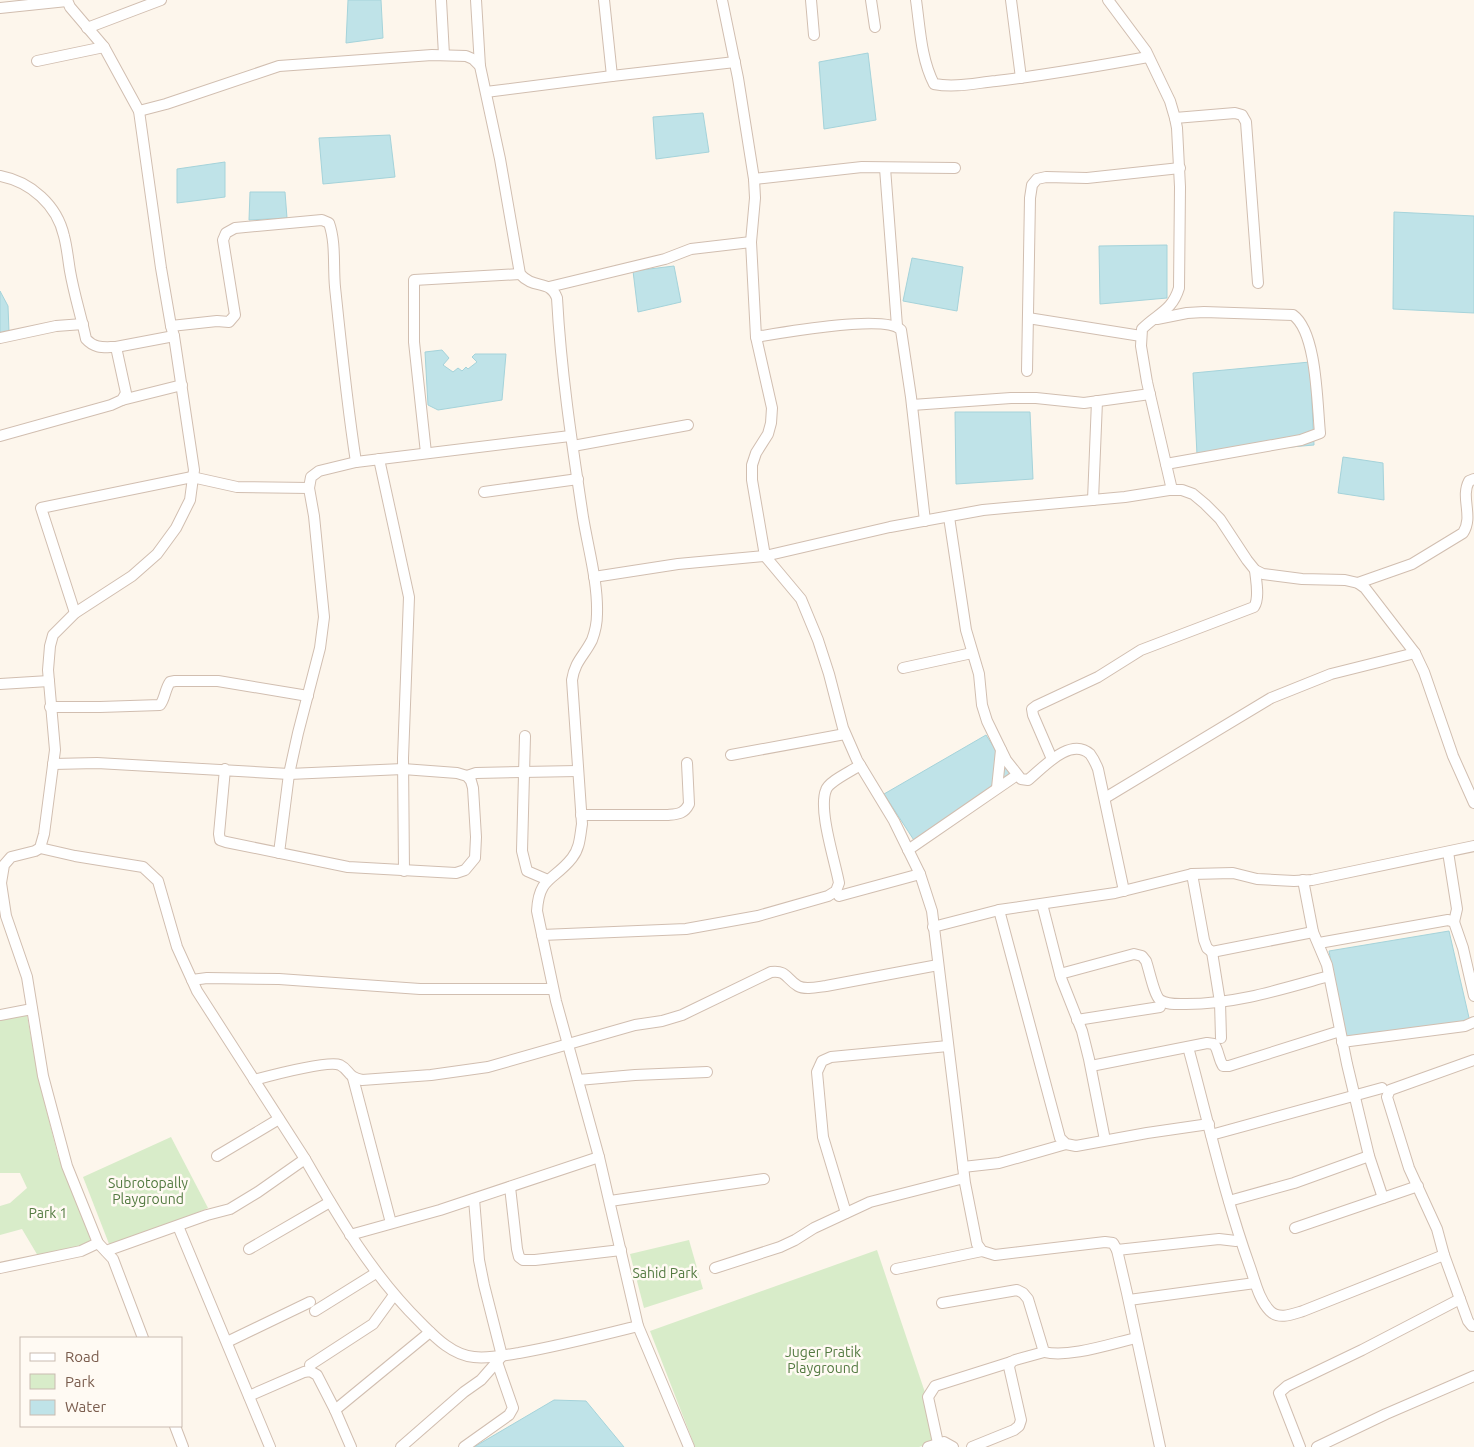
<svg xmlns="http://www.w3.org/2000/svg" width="1474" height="1447" viewBox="0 0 1474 1447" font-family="Ubuntu,sans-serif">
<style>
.green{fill:#d8ecc9}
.water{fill:#bfe3e8;stroke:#a5d3da}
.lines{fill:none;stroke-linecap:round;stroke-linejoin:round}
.street-casing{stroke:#d1beb0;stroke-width:12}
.street{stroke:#fff;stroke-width:10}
.labels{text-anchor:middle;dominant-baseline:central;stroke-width:5;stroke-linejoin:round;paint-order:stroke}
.park-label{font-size:14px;fill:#537a41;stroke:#fffaf3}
</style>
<rect width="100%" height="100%" fill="#fdf6ec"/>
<g class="green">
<polygon points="27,1015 38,1077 58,1156 93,1240 78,1248 38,1256 22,1229 0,1235 0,1206 10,1203 27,1188 20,1173 0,1173 0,1019"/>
<polygon points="171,1137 208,1208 111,1249 83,1177"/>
<polygon points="689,1240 703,1289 644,1308 630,1254"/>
<polygon points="877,1250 941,1440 919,1447 695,1447 650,1331"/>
</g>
<g class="water">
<polygon points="348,0 381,0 383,38 346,43"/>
<polygon points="868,53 876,120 824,129 819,62"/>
<polygon points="703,113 709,152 656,159 653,117"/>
<polygon points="390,135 395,177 323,184 319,138"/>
<polygon points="225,162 225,197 177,203 177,169"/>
<polygon points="250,192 285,192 287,218 249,220"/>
<polygon points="1394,212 1474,216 1474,313 1393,309"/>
<polygon points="1167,245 1167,298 1100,304 1099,246"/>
<polygon points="912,258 963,267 957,311 903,301"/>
<polygon points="674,266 681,302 638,312 633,271"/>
<polygon points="0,291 8,306 9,332 0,333"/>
<polygon points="442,350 449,358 443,365 453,372 458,368 462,371 466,367 468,369 477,362 472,357 475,354 506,354 502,400 438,410 428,405 425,352"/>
<polygon points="1310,362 1314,445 1197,455 1193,373"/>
<polygon points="955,412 1030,412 1033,479 956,484"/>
<polygon points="1343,457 1383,463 1384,500 1338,493"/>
<polygon points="986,735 1013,777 919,848 884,794"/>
<polygon points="1449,931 1470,1022 1346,1041 1329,951"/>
<polygon points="554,1400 586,1401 624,1447 474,1447"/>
</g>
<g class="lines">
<defs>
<g id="street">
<polyline points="67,0 70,7 104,47 139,111 161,268 171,326 174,336 194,470 190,500 176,528 157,554 132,576 75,613 53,635 50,646 48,670 55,750 44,834 40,848 35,851 11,857 4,865 1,883 6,916 27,977 43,1076 67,1166 98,1243 113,1259 143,1338"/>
<polyline points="441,0 444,55"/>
<polyline points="476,0 480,66"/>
<polyline points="604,0 612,76"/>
<polyline points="722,0 738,78 754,179 755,198 751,242 756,337 772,408 771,423 768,434 756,453 752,465 752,480 765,556 801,599 818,640 829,674 843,728 857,760 894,821 920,874 932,911 965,1183 977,1244 982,1251 995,1255 1105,1242 1113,1243 1117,1250 1127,1293 1160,1447"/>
<polyline points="811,0 814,35"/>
<polyline points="871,0 875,27"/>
<path d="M916,0C920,28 921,59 934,84C955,88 975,83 996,81C1047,75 1098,66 1148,57"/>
<polyline points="1011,0 1021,78"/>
<path d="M1108,0L1146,51L1170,101L1175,118L1177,128L1180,187L1179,288C1172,311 1158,313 1142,329L1141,346L1147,382L1172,490"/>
<polyline points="0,8 67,1"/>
<polyline points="87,28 161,0"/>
<polyline points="37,61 104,47"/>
<polyline points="486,92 612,76 735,62"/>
<path d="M139,111L166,104L279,66L432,55L466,56L473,59L480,66L500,159L520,274C534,290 550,279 557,298C561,372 572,444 583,517C588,548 598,582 597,614C597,622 595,632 592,640C584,656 575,661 572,680L582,824C580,836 580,848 572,858C554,881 539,876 537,911L556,1001L599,1157L638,1326L689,1447"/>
<polyline points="1175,118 1235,113 1242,115 1246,122 1258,283"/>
<polyline points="885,168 897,326"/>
<path d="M0,176C31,182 57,205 64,236C67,247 68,259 70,271C74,294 81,316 86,339C95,349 104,347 116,347L126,393L122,400L111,405L0,436"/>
<polyline points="754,179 862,167 955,168"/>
<polyline points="549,287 665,259 691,249 751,242"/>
<polyline points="1028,318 1141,336"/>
<path d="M1157,319L1187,313L1204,312L1293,315C1317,332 1317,404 1320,433L1301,440L1166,464"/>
<path d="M171,326L217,321L229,322L235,315L223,240L226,233L235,228L322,220L329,223C336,243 333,266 335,287C341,345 347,404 356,462"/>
<path d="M756,337C780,333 886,314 901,330L911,397L925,521"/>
<polyline points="0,338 56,326 83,324"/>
<polyline points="116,347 174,336"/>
<polyline points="1027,371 1030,198 1032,185 1037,179 1046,177 1087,178 1180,168"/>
<polyline points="122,400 182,385"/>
<polyline points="912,405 1011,398 1036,398 1084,403 1150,394"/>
<polyline points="573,446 688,425"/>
<polyline points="426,453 414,342 414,280 520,274"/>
<polyline points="379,459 409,597 403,758 404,871"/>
<polyline points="484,492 578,479"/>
<polyline points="1093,500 1097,401"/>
<path d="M949,517L966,630L979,674L982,705L987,721L1006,760L1021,779L1028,780C1042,769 1070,736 1090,754C1093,758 1096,764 1098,769L1124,891"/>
<polyline points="594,577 678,564 765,556 890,527 983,510 1125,497 1169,490 1182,490 1193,494 1205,504 1220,519 1247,560 1255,570 1263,574 1302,579 1345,580 1358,583 1365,588 1415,653 1424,672 1453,756 1474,803"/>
<path d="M1358,583L1412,564L1463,533C1474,516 1460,498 1469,481L1474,479"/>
<polyline points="75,613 41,508 192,477 237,487 309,488"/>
<polyline points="903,668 972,653"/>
<polyline points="0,684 49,681"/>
<path d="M50,707H100L160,705C165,699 165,689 170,682L175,681H218L308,696"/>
<polyline points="525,736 522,851 527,871 548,880"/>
<polyline points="731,755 845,734"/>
<path d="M1052,759L1033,715L1032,709L1036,706L1098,677L1141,650L1254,607C1260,598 1256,581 1255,570"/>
<polyline points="53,764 97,763 289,774 403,769 457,773 467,776 471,781 473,788 476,837 475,858 465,870 456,873 348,867 226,842 220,840 219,834 225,769"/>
<polyline points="467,776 476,773 578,771"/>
<polyline points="997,788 1001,750"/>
<polyline points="1105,798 1271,698 1331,674 1415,653"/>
<path d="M581,815H668C678,814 684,814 689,804L687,763"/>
<polyline points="40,848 75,856 143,867 158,881 177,947 197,991 305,1159 258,1192 230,1209 207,1215 106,1251"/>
<polyline points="908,850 1017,775"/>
<polyline points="1448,852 1457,909 1454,922"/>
<polyline points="279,853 289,774 298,733 320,648 324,617 314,516 309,488 311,477 319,471 356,462 570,436"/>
<polyline points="1192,874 1204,940 1207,948 1212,952 1313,932"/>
<polyline points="1303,880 1313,932 1327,965 1347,1064 1369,1156 1383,1198"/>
<polyline points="839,896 920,874"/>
<polyline points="1042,904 1061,978 1082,1031 1089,1059 1105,1140"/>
<polyline points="999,910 1060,1138 1066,1144 1076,1146 1147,1133 1209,1124"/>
<polyline points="933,927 999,910 1115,893 1192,874 1233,873 1257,879 1294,881 1312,880 1474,846"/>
<path d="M542,935L686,929L758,916L828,896L836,891L839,883C835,861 818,810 826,790C829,781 852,771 860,765"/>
<polyline points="1319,943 1448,920 1454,922 1463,948 1474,996"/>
<polyline points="1212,952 1220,1002 1221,1038"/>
<path d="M1060,974L1134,954L1142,956L1146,961C1149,969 1154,995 1160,1000C1167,1005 1178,1004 1186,1004C1236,1004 1282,989 1329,976"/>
<polyline points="192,980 207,978 279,979 420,989 553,989"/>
<polyline points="0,1015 32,1009"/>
<polyline points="1077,1020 1160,1007"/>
<polyline points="1342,1042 1465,1026 1474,1022"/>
<path d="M1188,1047C1208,1120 1224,1195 1250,1267C1255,1281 1259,1300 1270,1311C1279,1320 1293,1314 1303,1311L1444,1255"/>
<polyline points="1474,1060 1390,1090 1387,1097 1409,1168 1437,1229 1444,1255 1468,1321 1472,1326 1474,1326"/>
<path d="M1091,1066L1207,1043L1214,1044C1219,1051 1218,1058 1223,1066H1229L1340,1031"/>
<polyline points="353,1078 391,1223"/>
<path d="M254,1080C269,1076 328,1060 340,1065C350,1070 347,1077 362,1080L431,1075L488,1067L635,1025L662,1021L682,1015L771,972C787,970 786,979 798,986C805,990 818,987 826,986L938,965"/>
<polyline points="578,1080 635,1075 707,1072"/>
<polyline points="1211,1135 1382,1088"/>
<polyline points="217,1156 279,1119"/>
<path d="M305,1159C339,1218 372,1275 421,1323C435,1337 452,1355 474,1357C489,1359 504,1355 519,1353C559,1346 598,1336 638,1326"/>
<polyline points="963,1167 999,1163 1066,1144"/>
<polyline points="510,1187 517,1249 519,1257 523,1260 535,1260 621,1250"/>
<polyline points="610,1201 764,1179"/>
<polyline points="1229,1201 1294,1183 1369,1156"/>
<polyline points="846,1213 823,1137 817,1072 822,1061 831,1057 948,1046"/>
<polyline points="178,1226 270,1447"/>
<polyline points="1295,1228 1418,1186"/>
<polyline points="350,1235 440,1210 599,1157"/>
<polyline points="249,1249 330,1202"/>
<polyline points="1117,1250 1219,1239 1236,1241 1240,1240"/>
<polyline points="0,1268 81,1251 98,1243"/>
<polyline points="715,1268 780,1247 795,1240 814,1228 870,1202 964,1178"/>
<polyline points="896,1269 982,1251"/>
<polyline points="1129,1300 1255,1283"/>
<path d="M942,1303L1017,1290L1023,1293L1028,1299L1044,1352C1069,1358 1110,1344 1136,1338"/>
<polyline points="315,1311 376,1273"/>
<polyline points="227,1342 310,1302"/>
<polyline points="310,1365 373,1324 394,1295"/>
<polyline points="249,1396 304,1372 310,1371 317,1375 335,1410 351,1447"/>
<polyline points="335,1410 430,1332"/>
<polyline points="175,1426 183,1447"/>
<polyline points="938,1443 928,1397 935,1386 1011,1362"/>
<polyline points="401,1447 464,1392 481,1380 502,1356 484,1285 479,1260 474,1199"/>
<polyline points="464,1447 509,1415 513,1408 497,1362"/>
<polyline points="928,1447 944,1442 953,1447"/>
<polyline points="972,1447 1014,1430 1019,1426 1021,1420 1009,1367 1011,1362 1015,1360 1044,1352"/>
<polyline points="1300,1447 1279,1393 1287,1386 1362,1350 1460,1299"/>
<polyline points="1317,1447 1386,1414 1474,1376"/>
</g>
</defs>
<use href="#street" class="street-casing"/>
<use href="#street" class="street"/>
</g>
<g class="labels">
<g class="park-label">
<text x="148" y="1183">Subrotopally<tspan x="148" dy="16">Playground</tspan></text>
<text x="48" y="1213">Park 1</text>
<text x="665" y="1273">Sahid Park</text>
<text x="823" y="1352">Juger Pratik<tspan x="823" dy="16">Playground</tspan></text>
</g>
</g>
<rect x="20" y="1337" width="162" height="90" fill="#fffaf3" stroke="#cabbb1"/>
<rect x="30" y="1353" width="25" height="8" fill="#ffffff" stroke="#cabbb1"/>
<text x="65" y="1362" font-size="15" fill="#7a5c4d">Road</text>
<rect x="30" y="1374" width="25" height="15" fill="#d8ecc9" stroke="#cabbb1"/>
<text x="65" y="1387" font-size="15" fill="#7a5c4d">Park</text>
<rect x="30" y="1400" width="25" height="15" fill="#bfe3e8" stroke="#cabbb1"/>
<text x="65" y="1412" font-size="15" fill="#7a5c4d">Water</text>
</svg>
